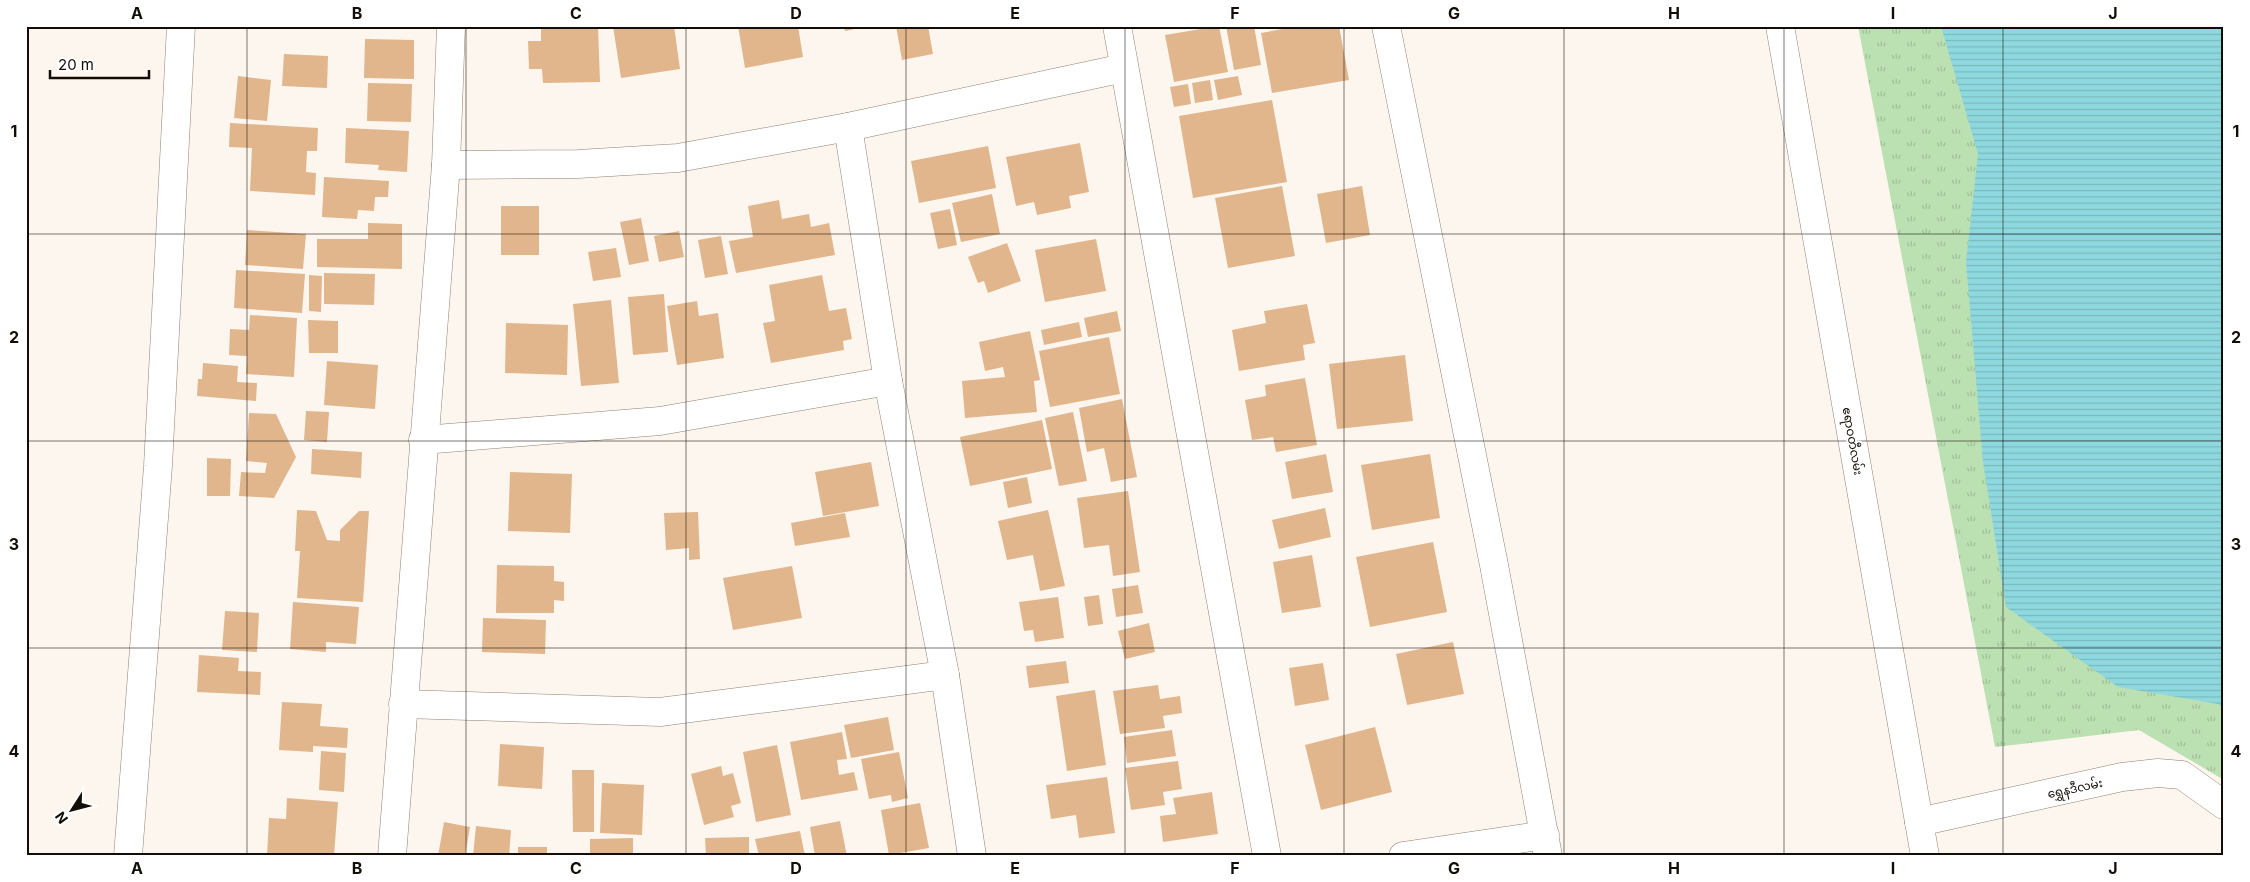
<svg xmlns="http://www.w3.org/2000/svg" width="2250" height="882" viewBox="0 0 2250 882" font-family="Inter,'Noto Sans Myanmar',sans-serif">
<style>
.grass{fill:url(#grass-tufts)}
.water{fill:url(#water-rules)}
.building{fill:#e1b68c}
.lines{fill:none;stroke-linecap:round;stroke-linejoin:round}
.minor-casing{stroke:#918173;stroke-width:29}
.minor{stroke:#fff;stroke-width:28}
.grid{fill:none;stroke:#130d08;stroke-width:1;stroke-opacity:0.55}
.labels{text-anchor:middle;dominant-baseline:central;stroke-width:4;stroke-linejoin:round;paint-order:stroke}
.street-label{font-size:12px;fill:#130d08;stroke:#fff}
.neatline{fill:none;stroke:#130d08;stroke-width:2}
.grid-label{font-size:16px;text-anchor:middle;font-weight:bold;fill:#130d08}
</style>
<defs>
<pattern id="grass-tufts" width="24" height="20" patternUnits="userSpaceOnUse" patternTransform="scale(1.25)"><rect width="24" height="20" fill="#bbe0b2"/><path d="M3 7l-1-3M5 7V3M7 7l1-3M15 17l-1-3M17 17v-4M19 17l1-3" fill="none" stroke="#a0bf98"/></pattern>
<pattern id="water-rules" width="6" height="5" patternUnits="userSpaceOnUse" patternTransform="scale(1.25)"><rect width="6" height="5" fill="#8ed9df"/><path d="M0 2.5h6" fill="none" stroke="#7ab9be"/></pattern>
</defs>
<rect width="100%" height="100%" fill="#fdf6ef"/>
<polygon class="grass" points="1858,26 2224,26 2224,780 2139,730 1995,747"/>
<polygon class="water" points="1941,26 2224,26 2224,709 2218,704 2118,687 2006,607 1983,462 1966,262 1978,154"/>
<g class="building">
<rect x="389" y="26" width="23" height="2"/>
<polygon points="541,26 598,26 600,82 543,83 542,69 529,69 528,41 541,41"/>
<polygon points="613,26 674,26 680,69 621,78"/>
<polygon points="738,26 798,26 803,57 745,68"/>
<polygon points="844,26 865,26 865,27 845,31"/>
<polygon points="896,26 928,26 933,54 902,60"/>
<polygon points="1219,26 1228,72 1174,82 1165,35"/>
<polygon points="1226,26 1254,26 1261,65 1234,70"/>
<polygon points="1298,26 1339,26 1349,80 1272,93 1261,33"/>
<polygon points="365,39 414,40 414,79 364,78"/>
<polygon points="284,54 328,56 327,88 282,86"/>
<polygon points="238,76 271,80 267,121 234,118"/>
<polygon points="1238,76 1242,95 1218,100 1214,80"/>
<polygon points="1210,80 1213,100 1195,103 1192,83"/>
<polygon points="368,83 412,84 411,122 367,121"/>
<polygon points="1188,84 1191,104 1174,107 1170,87"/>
<polygon points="1272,100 1287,182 1193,198 1179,116"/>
<polygon points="230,123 318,128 317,151 307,151 306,172 316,173 315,195 250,191 252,148 229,147"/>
<polygon points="346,128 409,131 407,172 378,170 379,165 345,163"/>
<polygon points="1080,143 1089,192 1069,196 1071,208 1037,215 1034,202 1016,206 1006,157"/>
<polygon points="988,146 996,188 919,203 911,161"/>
<polygon points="324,177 389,181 388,197 375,197 374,211 358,210 357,219 322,217"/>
<polygon points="1282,186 1295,256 1228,268 1215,198"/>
<polygon points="1362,186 1370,235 1326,243 1317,194"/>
<polygon points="992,194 1000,234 961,242 952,203"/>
<polygon points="779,200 782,219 809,214 811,227 829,223 835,255 736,273 729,241 753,237 748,206"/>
<rect x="501" y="206" width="38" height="49"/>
<polygon points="950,209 957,245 938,249 930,213"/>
<polygon points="641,218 649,261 629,265 620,222"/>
<polygon points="368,223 402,224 402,269 317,267 317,239 368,239"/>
<polygon points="247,230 306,234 303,269 245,265"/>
<polygon points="679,231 684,257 659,262 654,236"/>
<polygon points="721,236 728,274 705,278 698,240"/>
<polygon points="1096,239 1106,291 1045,302 1035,250"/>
<polygon points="1007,243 1021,281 988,293 984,281 978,283 968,257"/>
<polygon points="616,248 621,277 593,281 588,252"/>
<polygon points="236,270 305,274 302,313 234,308"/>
<polygon points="324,273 375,274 374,305 324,304"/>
<polygon points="309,275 322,276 321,312 309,311"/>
<polygon points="822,275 829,311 846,308 852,339 843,341 844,350 771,363 763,323 775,321 769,285"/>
<polygon points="664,294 668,352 633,355 628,297"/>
<polygon points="611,300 619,383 581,386 573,304"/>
<polygon points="697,301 699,316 718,313 724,358 677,365 667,306"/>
<polygon points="1307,304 1315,343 1303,345 1305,360 1239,371 1232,330 1266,323 1264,311"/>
<polygon points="1117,311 1121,331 1088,337 1084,318"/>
<polygon points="250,315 297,318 294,377 246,374 247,356 229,355 230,329 249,330"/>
<polygon points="308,320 338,321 338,353 309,353"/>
<polygon points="1079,322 1082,337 1044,345 1041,330"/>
<polygon points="506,323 568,325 567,375 505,373"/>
<polygon points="1030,331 1040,380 1034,381 1037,412 965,418 962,381 1005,377 1003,367 985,371 979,342"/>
<polygon points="1109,337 1120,394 1050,407 1039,351"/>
<polygon points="1405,355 1413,421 1337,429 1329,364"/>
<polygon points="327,361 378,365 375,409 324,405"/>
<polygon points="203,363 238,366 237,382 257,383 256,401 197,396 198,379 202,379"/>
<polygon points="1305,378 1317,445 1276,452 1273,437 1252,440 1245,400 1266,396 1265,385"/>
<polygon points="1122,399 1137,477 1111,482 1104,448 1087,452 1079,408"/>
<polygon points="306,411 329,412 327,442 304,440"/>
<polygon points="1073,412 1087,481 1059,486 1045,418"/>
<polygon points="249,413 276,414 296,457 274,498 239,496 241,472 265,473 267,463 246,461"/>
<polygon points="1042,420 1052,469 970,486 960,437"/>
<polygon points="312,449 362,452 361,478 311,474"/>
<polygon points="1326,454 1333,492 1292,499 1285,462"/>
<polygon points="1430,454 1440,518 1372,530 1361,465"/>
<polygon points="207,458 231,459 230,496 207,496"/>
<polygon points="871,462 879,506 823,516 815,472"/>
<polygon points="510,472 572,474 570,533 508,531"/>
<polygon points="1027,477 1032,503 1008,508 1003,482"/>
<polygon points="1128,491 1140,572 1113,576 1109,545 1084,548 1077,498"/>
<polygon points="1325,508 1331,537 1279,549 1272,520"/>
<polygon points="297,510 316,511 327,540 340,541 340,530 359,511 369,511 363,602 297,598 300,551 295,551"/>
<polygon points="1048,510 1065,586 1040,591 1033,555 1007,560 998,521"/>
<polygon points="698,512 700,559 689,560 689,548 666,550 664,513"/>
<polygon points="845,513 850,537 795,546 791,523"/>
<polygon points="1433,542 1447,612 1370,627 1356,557"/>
<polygon points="1312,555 1321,607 1282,613 1273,562"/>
<polygon points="497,565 554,566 554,581 564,582 564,601 554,600 554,613 496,613"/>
<polygon points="792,566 802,618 733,630 723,578"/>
<polygon points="1138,585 1143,613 1116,617 1112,589"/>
<polygon points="1099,595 1103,624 1088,626 1084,597"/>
<polygon points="1058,597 1064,638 1035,642 1033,630 1024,631 1019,602"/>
<polygon points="293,602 359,607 356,644 326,642 326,652 290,649"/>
<polygon points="225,611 259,613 257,652 222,650"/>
<polygon points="483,618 546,620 545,654 482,652"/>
<polygon points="1149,623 1155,652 1125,659 1118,631"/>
<polygon points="1453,642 1464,694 1407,705 1396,654"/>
<polygon points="199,655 239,658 238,671 261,672 260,695 197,692"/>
<polygon points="1066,661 1069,683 1029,688 1026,666"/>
<polygon points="1323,663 1329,700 1295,706 1289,668"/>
<polygon points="1158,685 1160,699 1180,696 1182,713 1163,716 1165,728 1120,734 1113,691"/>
<polygon points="1095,690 1106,765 1067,771 1056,696"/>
<polygon points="282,702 322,704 320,726 348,728 347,748 313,746 313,752 279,750"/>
<polygon points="888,717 894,750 851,758 844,725"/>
<polygon points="1375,727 1392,792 1321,810 1305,745"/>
<polygon points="1172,730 1176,756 1127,763 1124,737"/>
<polygon points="842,732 847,759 837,760 839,775 854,772 858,790 801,800 790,742"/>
<polygon points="500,744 544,747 542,789 498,786"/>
<polygon points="777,745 791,815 756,822 743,752"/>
<polygon points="321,751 346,753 344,792 319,790"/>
<polygon points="899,752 908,798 892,802 891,795 869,799 861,759"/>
<polygon points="1178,761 1182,789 1163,792 1165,805 1131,810 1125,768"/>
<polygon points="721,766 723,776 733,773 741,803 731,806 734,817 704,825 691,774"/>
<polygon points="572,770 594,770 594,832 573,832"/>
<polygon points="1107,777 1115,833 1079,838 1076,815 1051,819 1046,785"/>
<polygon points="602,783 644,785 642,835 600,833"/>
<polygon points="1212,792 1218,834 1163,842 1160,816 1176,814 1173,798"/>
<polygon points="287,798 338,802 334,856 267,856 269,818 286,819"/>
<polygon points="920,803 929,848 889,855 881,810"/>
<polygon points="840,821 847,856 815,856 810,827"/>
<polygon points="444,822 470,827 465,856 438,856"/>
<polygon points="476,826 511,830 509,856 473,856"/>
<polygon points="800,831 805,856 759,856 755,839"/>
<polygon points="749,837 749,856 706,856 705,838"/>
<polygon points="633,838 633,856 590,856 590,839"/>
<rect x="518" y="847" width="29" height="9"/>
</g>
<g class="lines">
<defs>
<g id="minor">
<polyline points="1117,26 1267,856"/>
<polyline points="1386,26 1494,565 1548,856"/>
<polyline points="1780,26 1925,856"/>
<polyline points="848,127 888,381 945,675 972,856"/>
<polyline points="446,165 578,164 678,158 848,127 1124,68"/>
<polyline points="423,440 660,421 888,381"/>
<polyline points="403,704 660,712 945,675"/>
<polyline points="1919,822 2122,777 2158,773 2182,775 2224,805"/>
<polyline points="128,856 158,466 181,26"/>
<polyline points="392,856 446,165 451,26"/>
<polyline points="1403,856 1545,835"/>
</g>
</defs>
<use href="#minor" class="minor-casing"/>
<use href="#minor" class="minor"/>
</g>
<path class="grid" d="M247,26V856M466,26V856M686,26V856M906,26V856M1125,26V856M1344,26V856M1564,26V856M1784,26V856M2003,26V856M26,234H2224M26,441H2224M26,648H2224"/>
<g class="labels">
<g class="street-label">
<text transform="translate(1853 441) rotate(80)">ဧရာဝတီလမ်း</text>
<text transform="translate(2075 788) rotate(-12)">ရွှေနဒီလမ်း</text>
</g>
</g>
<rect width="2250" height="882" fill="none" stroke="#ffffff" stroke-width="55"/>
<g transform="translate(72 810) rotate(234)" stroke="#ffffff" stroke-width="4" paint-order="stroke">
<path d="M0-4L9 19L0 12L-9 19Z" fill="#130d08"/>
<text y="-8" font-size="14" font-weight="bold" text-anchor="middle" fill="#130d08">N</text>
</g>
<path d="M50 70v8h99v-8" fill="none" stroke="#130d08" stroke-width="2.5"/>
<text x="58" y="70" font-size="15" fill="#130d08" stroke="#ffffff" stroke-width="4" paint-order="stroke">20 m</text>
<rect x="28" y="28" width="2194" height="826" class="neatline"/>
<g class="grid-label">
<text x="137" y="19">A</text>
<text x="357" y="19">B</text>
<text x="576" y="19">C</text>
<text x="796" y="19">D</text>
<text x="1015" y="19">E</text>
<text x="1235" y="19">F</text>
<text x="1454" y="19">G</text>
<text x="1674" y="19">H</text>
<text x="1893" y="19">I</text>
<text x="2113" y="19">J</text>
<text x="14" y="137">1</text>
<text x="2236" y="137">1</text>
<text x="14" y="343">2</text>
<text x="2236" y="343">2</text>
<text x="14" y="550">3</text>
<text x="2236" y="550">3</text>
<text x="14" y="757">4</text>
<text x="2236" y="757">4</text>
<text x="137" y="874">A</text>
<text x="357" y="874">B</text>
<text x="576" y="874">C</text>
<text x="796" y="874">D</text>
<text x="1015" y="874">E</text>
<text x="1235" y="874">F</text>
<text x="1454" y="874">G</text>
<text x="1674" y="874">H</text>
<text x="1893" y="874">I</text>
<text x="2113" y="874">J</text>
</g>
</svg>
